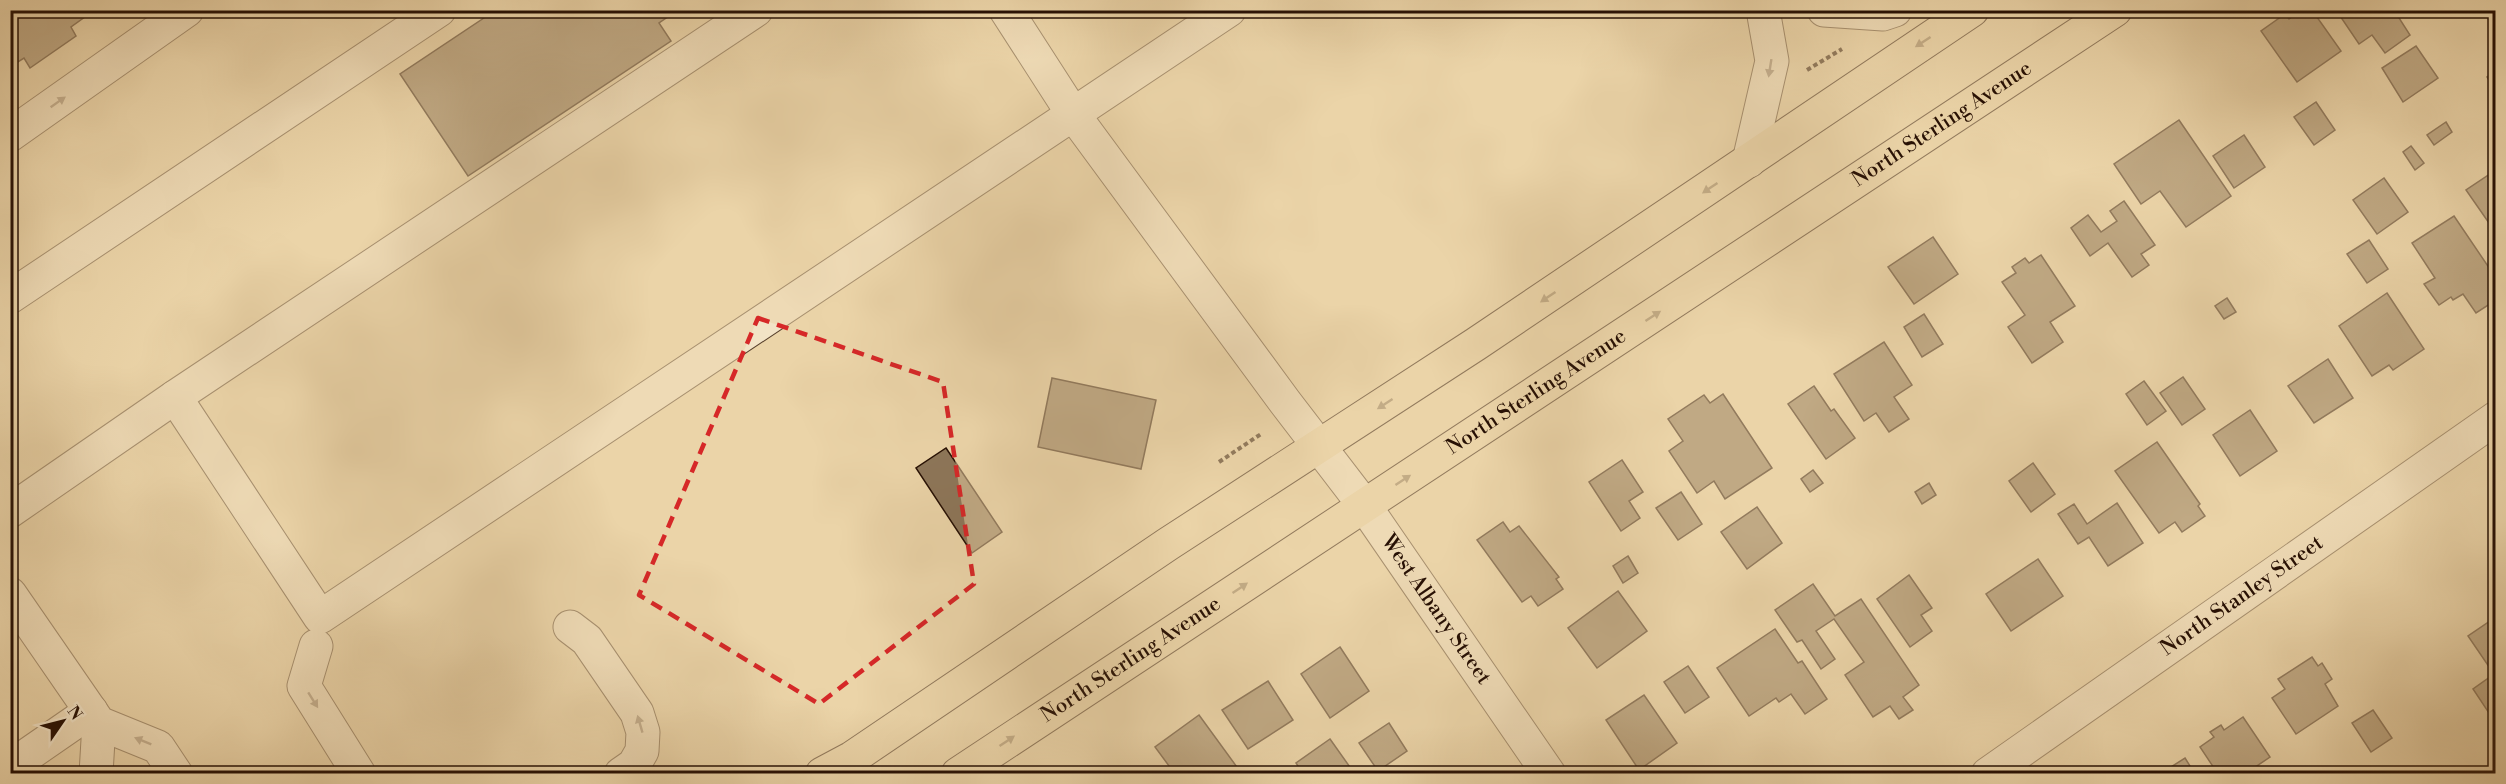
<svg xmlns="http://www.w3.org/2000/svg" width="2506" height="784" viewBox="0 0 2506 784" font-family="'Libre Bodoni',serif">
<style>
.building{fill:#8d7659;stroke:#271004;stroke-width:1.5}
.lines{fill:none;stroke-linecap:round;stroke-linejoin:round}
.minor-casing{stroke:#58412d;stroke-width:35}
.major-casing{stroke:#271004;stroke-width:35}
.path{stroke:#271004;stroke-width:4;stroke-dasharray:4.5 3;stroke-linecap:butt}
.minor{stroke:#f2e3c6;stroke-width:33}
.major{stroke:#ebd4a8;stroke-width:33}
.oneway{fill:#937c5e}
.oneway2{fill:#97846f}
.marked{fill:none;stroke:#d62828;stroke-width:4.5;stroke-dasharray:12 8;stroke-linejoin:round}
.labels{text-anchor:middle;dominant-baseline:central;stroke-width:4.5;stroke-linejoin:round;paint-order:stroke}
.street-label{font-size:21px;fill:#271004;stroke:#f2e3c6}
</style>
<rect width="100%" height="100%" fill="#ebd4a8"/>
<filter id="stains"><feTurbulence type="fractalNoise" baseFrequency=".00333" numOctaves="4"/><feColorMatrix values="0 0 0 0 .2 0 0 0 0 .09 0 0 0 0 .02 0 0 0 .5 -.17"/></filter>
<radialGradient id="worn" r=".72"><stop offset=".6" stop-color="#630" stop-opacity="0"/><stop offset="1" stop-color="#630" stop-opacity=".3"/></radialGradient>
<g class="building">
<polygon points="10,10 87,10 89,14 71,27 76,36 30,68 24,58 10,67"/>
<polygon points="496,10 678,10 659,23 671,41 468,176 400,74"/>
<polygon points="2302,10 2312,10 2341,51 2297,82 2261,31 2285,14 2289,19"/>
<polygon points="2336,10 2399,10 2401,14 2399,18 2410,35 2385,53 2372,35 2359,44"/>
<polygon points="2416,46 2438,78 2403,102 2382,68"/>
<polygon points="2494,72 2496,83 2492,85 2487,77"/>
<polygon points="2316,102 2335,130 2314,145 2294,117"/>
<polygon points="2179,120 2231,196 2186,227 2160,191 2141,204 2114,164"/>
<polygon points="2446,122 2452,132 2434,145 2427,135"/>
<polygon points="2244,135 2265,167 2234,188 2213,156"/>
<polygon points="2411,146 2424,163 2415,170 2403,152"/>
<polygon points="2496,170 2496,233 2466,190"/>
<polygon points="2384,178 2408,212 2377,234 2353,200"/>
<polygon points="2124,201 2155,245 2141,254 2149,265 2132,277 2108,243 2090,256 2071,228 2088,215 2101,232 2117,221 2110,211"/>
<polygon points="2454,216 2496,278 2496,300 2476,313 2463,294 2453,300 2451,297 2439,305 2424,284 2435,278 2412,243"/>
<polygon points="1933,237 1958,274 1914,304 1888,267"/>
<polygon points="2369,240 2388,269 2367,283 2347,254"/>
<polygon points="2041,255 2075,306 2050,322 2063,342 2032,363 2008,327 2025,315 2002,282 2016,273 2012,267 2025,258 2029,263"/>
<polygon points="2387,293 2424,349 2393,370 2389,365 2372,376 2339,326"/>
<polygon points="2227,298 2236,312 2224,319 2215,306"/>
<polygon points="1924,314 1943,344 1922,357 1904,327"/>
<polygon points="1884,342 1912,385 1894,397 1909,419 1889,432 1876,413 1864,421 1834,374"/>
<polygon points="2328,359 2353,398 2314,423 2288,386"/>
<polygon points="2183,377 2205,409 2182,425 2160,393"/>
<polygon points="1052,378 1156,400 1141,469 1038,447"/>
<polygon points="2144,381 2166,411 2147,425 2126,394"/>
<polygon points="1814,386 1831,411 1834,409 1855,438 1826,459 1788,404"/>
<polygon points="1723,394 1772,468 1725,499 1714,481 1697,493 1669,451 1683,441 1668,419 1704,395 1710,403"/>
<polygon points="2250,410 2277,451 2240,476 2213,435"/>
<polygon points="2157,442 2200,504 2198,506 2205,516 2182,532 2175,522 2159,533 2115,471"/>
<polygon points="946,448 1002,532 972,553 916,468"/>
<polygon points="1622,460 1643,492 1629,501 1640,518 1621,531 1589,482"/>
<polygon points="2033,463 2055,494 2031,512 2009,481"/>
<polygon points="1813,470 1823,483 1810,492 1801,479"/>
<polygon points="1929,483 1936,495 1922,504 1915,492"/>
<polygon points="1681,492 1702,524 1678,540 1656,508"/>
<polygon points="2117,503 2143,543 2108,566 2089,537 2078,544 2058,514 2074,504 2087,524"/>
<polygon points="1757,507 1782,543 1747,569 1721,532"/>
<polygon points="1503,522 1510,532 1519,526 1559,577 1556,579 1563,589 1538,606 1531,596 1522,602 1477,540"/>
<polygon points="1628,556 1638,573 1623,583 1613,566"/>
<polygon points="2038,559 2063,596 2011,631 1986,594"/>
<polygon points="1909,575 1932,608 1921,615 1932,631 1910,647 1877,599"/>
<polygon points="1813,584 1835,616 1861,599 1919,685 1903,697 1913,710 1899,719 1890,706 1873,717 1845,675 1864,662 1834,619 1816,631 1835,659 1821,669 1802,640 1797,642 1775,610"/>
<polygon points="1618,591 1647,631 1597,668 1568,628"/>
<polygon points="2496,617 2496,717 2493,719 2473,689 2494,674 2468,636"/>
<polygon points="1775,629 1798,663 1802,661 1827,699 1805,714 1791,694 1779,702 1776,698 1749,716 1717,668"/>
<polygon points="1340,647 1369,691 1330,718 1301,674"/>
<polygon points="2312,657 2318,666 2322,663 2332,679 2325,684 2338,706 2296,734 2272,698 2285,689 2278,679"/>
<polygon points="1688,666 1709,697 1685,713 1664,682"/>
<polygon points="1268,681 1293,720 1248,749 1222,710"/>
<polygon points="1644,695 1677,743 1639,770 1606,720"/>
<polygon points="2373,710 2392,738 2371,752 2352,723"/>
<polygon points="1199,715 1242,774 1175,774 1155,747"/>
<polygon points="2243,717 2270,757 2245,774 2218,774 2200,747 2214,737 2210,732 2221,725 2224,730"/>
<polygon points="1389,723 1407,751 1378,771 1359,743"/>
<polygon points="1330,739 1352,770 1348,774 1303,774 1296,763"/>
<polygon points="2185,758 2195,774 2160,774"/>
</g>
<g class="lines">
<defs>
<g id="minor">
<path id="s1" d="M1006,10L1073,114L1285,402L1364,505L1549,774"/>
<polyline points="1824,10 1883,14 1895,10"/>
<polyline points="10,135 187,10"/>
<polyline points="1749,161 1772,61 1763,10"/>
<polyline points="10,297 439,10"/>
<polyline points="175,397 320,617 1229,10"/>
<polyline points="10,511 175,397 756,10"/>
<polyline points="10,594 99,723 158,747 176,774"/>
<polyline points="570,627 587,640 637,713 643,732 642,751 634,765 621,774"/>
<polyline points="316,646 304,686 359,774"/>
<polyline points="10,767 91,711"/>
<polyline points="96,774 99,723"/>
<path id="s2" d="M1988,774L2496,418"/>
</g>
<g id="major">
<polyline points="822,774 852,758 1168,544 1476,344 1972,10"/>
<path id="s3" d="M958,774L2115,10"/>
</g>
</defs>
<use href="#minor" class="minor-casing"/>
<use href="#major" class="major-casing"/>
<g class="path">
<polyline points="1807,70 1842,49"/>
<polyline points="1219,462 1261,434"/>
</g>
<use href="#minor" class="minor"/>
<use href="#major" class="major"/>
</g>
<defs><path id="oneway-solid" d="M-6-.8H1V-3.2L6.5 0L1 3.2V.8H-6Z" transform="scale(1.5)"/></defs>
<g class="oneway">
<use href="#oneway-solid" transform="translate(1923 42) rotate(147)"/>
<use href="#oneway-solid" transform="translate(1710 188) rotate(146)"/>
<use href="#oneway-solid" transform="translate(1548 297) rotate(146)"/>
<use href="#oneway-solid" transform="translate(1653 316) rotate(-33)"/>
<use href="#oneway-solid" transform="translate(1385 404) rotate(147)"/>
<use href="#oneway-solid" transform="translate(1403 480) rotate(-33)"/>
<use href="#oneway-solid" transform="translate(1240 588) rotate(-34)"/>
<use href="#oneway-solid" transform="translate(1007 741) rotate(-34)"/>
</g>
<g class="oneway2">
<use href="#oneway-solid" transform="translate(1770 68) rotate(99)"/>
<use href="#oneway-solid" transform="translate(58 102) rotate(-35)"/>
<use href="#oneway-solid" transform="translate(313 700) rotate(58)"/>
<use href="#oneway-solid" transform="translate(640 724) rotate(-106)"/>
<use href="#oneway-solid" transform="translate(143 741) rotate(-158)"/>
</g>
<path d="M0 0H2506V784H0ZM758,318L943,382L974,584L819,704L639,595Z" fill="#ebd4a8" fill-opacity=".55" fill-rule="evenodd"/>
<path class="marked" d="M758,318L943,382L974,584L819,704L639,595Z"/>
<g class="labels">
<g class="street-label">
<text stroke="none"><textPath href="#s3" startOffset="1179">North Sterling Avenue</textPath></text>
<text stroke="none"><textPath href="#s3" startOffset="693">North Sterling Avenue</textPath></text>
<text stroke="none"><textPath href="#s2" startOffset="310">North Stanley Street</textPath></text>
<text stroke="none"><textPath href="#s1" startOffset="738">West Albany Street</textPath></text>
<text stroke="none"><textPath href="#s3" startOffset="207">North Sterling Avenue</textPath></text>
</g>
</g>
<rect width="2506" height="784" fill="none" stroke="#ebd4a8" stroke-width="36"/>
<rect x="12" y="12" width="2482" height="760" fill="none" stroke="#271004" stroke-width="3"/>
<rect x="18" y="18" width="2470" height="748" fill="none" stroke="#271004" stroke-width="1.5"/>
<g transform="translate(63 721) rotate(55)" stroke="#f2e3c6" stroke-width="4.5" paint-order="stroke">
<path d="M0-4.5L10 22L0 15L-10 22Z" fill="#271004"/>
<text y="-9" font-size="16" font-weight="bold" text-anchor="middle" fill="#271004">N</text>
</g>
<rect width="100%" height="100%" filter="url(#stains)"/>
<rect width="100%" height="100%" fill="url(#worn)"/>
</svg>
